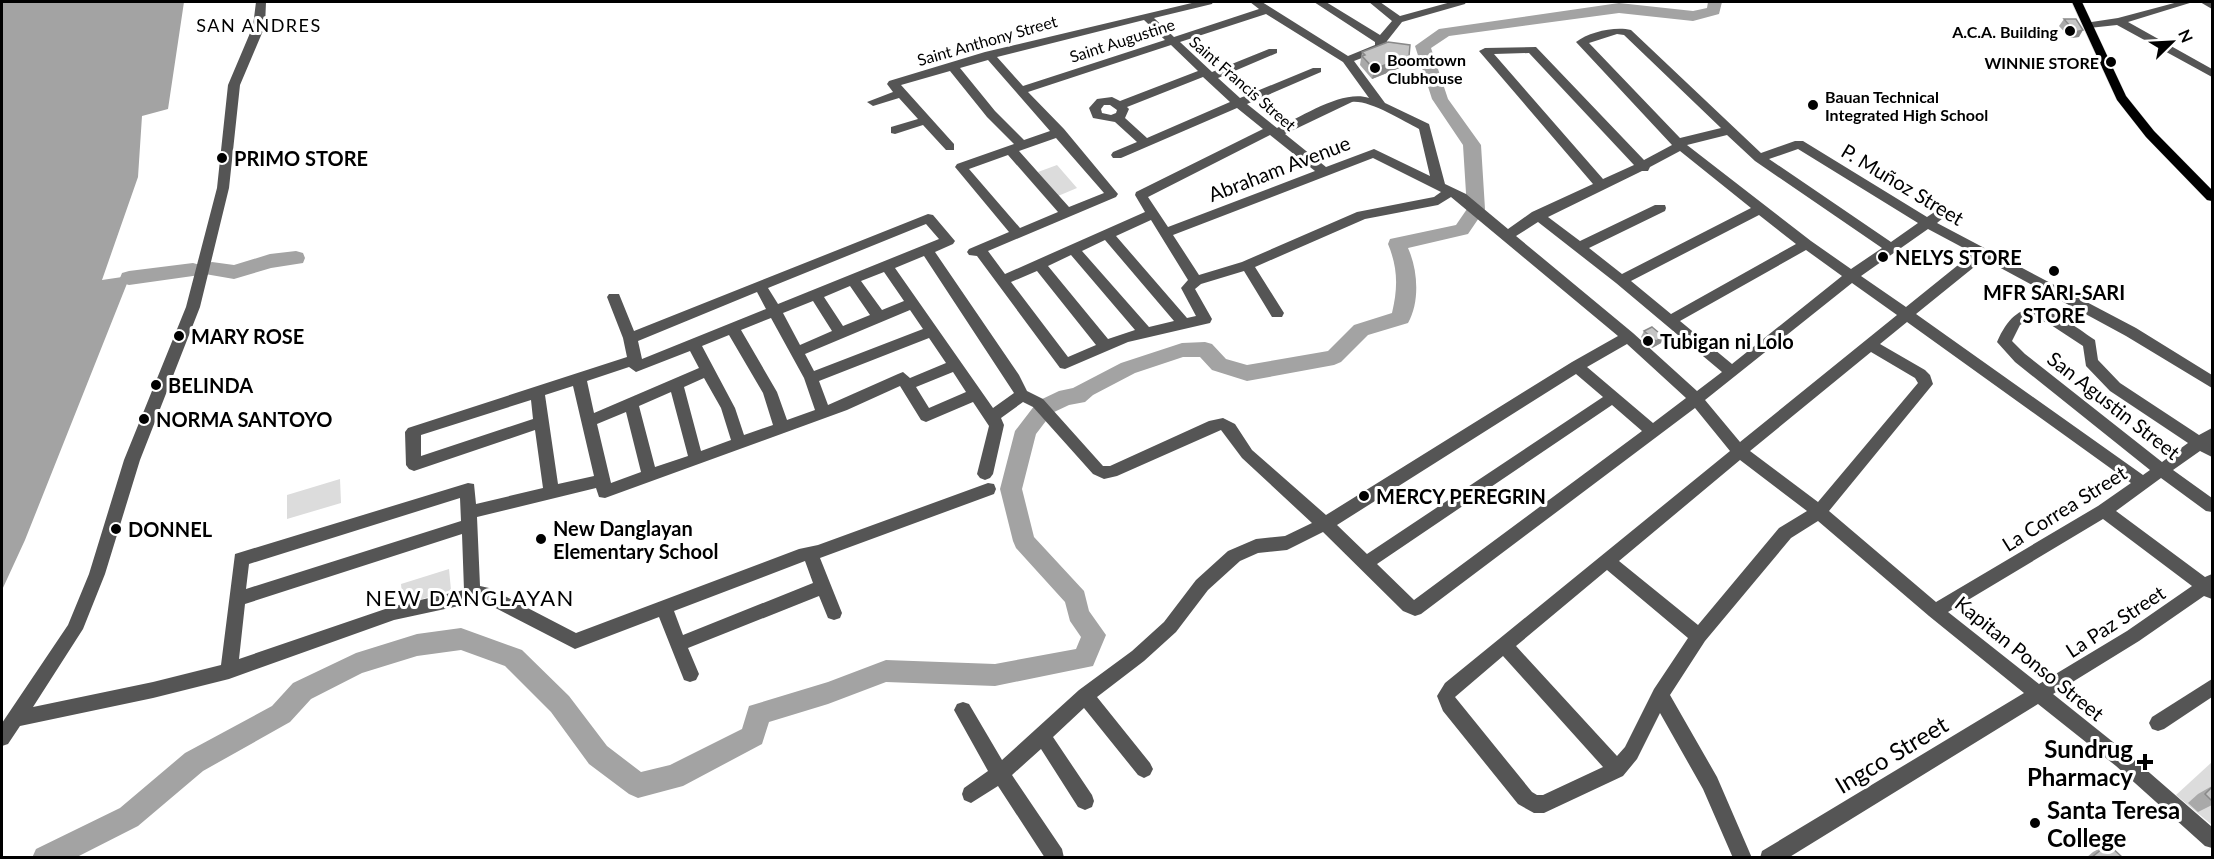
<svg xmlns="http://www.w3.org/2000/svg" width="2214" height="859" viewBox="0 0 2214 859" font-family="Lato,sans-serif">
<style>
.green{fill:#dcdcdc}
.water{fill:#a3a3a3}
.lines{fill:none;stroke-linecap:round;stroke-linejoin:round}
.river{fill:#a3a3a3;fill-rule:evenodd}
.major-casing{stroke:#dbdbdb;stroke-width:1}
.minor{fill:#555;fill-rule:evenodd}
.major{fill:#000;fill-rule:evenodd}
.wall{fill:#a9a9a9}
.shaded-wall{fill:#898989}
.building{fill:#c4c4c4;stroke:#898989;stroke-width:1.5}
.poi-dot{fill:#000;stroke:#fff;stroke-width:2}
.labels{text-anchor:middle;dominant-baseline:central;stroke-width:6;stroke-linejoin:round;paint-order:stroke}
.far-poi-label{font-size:16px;font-weight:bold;fill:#000;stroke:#fff;text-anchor:end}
.far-street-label{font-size:16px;fill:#000;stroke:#fff}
.far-quarter-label{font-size:18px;letter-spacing:1.5px;fill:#000;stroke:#fff}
.poi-label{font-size:20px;font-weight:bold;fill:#000;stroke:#fff;text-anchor:start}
.street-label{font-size:20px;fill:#000;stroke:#fff}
.quarter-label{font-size:22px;letter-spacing:1.5px;fill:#000;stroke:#fff}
.near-poi-label{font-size:24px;font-weight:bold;fill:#000;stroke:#fff;text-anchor:end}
.near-street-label{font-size:24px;fill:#000;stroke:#fff}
</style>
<rect width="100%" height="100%" fill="#fff"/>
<g class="green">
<polygon points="1057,165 1077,188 1058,196 1038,172"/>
<polygon points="340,479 341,503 287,519 287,495"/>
<polygon points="449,569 451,590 403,605 401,584"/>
<polygon points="2212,762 2212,825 2176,795"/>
</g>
<polygon class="water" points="2,2 184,2 168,109 142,116 138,177 102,280 129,276 128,281 25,540 2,590"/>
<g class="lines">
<g class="river">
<path d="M1708,2H1722L1719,14L1693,21L1619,13L1449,36L1431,48L1448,99L1481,145L1485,209L1468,234L1408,248C1418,270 1420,302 1408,323L1368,335L1341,362L1334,365L1247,381L1212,370L1200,357H1183L1135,373L1093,395L1085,402L1069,405L1052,413L1036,434L1022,489L1034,537L1084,591L1089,611L1106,635L1093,666L995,686L886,682L828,704L769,722L762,744L683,786L638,798L629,794L589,764L551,712L505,666L461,650L417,656L362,673L311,699L290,722L203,771L138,826L75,858H32L36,849L120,808L185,753L272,706L293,683L356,653L417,634L461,628L522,650L569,696L607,746L641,772L670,765L742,729L749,706L828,682L886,660L995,664L1076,649L1081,637L1070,621L1065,602L1016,548L1013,541L1000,489L1015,431L1038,401L1059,391L1073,388L1121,363L1182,343L1205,342L1212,344L1226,359L1247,365L1328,351L1354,325L1392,313C1398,288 1398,268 1388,244L1390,239L1456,225L1467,209L1463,145L1432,99L1415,46L1439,29L1619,3L1693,11L1707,8Z"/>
<polygon points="296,251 303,253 305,258 303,263 271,268 234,279 205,274 203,269 205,264 212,262 234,265 270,254"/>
<polygon points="193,263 200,265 202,270 200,275 129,285 122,283 120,278 122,273 129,271"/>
</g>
<defs>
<polygon id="major" points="2072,2 2082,2 2126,96 2154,131 2212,190 2212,201 2207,200 2146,137 2117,100"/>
</defs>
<use href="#major" class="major-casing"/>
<g class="minor">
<path d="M256,2H266L265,26L240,85L229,188L200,307L140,460L105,574L83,629L33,707L153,682L221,665L235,554L468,483L474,484L476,504L543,488L535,430L414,471L409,469L406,465L405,432L408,428L627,357L623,338L607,297L609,294H619L634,331L928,214L933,215L955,241L953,244L935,252L1019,375L1027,391L1043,399L1103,466H1110L1209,421L1223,418L1235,424L1252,450L1326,515L1572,362L1618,336L1451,197L1438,205L1365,219L1255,267L1284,313L1282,317H1272L1244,271L1201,284L1195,289L1212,319L1210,323L1128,342L1065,369L1060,368L977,256L969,255L967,252L969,249L1009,232L955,167L957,164L1014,144L987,117L950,71L901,85L954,144V150H946L923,125L895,134L891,133V127L918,119L899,98L873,106L867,102L893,92L887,84L889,81L985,52L1196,2H1213L1212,4L1154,18L1174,37L1259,9L1250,2H1262L1348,56L1375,45V42L1314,2H1326L1380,35L1392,21L1369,2H1380L1400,16L1451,2H1466L1465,4L1402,22L1387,41L1385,49L1354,61L1385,103L1429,124L1445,184L1466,194L1508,229L1532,212L1593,184L1479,51L1485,48L1536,47L1644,160L1672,145L1576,42C1589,32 1615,26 1631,30L1761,153L1795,141H1803L1927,217L1939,209H1949L1950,212L1937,223L2136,328L2212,375V388L2126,336L1984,259L1916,314L2143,475L2150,470L2015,362L1997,342C2022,284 2057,314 2095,340L2098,360L2120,383L2199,435L2212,428V457L2200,451L2173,470L2212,498V512L2206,511L2161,478L2116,511L2205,577L2212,574V599L2204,596L2139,641L2053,694L2128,754L2212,827V848L2205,846L2116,766L2038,704L1788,858H1760L1762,851L2024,693L1929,616L1818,521L1791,538L1705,641L1670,695L1717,777L1752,858H1733L1703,789L1660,713L1637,759L1623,776L1544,813H1534L1518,804L1443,711L1437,696L1445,683L1730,451L1695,408L1421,614L1415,616L1403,611L1323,532L1287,550L1258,553L1240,561L1208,590L1176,632L1144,661L1097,697L1150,763L1153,769L1150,775L1144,778L1138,775L1084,708L1053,737L1092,795L1094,801L1092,807L1085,810L1078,807L1041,749L1012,775L1062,849L1064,858H1045L998,786L971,803L964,800L962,794L964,788L988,771L954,710L957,704L963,702L969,704L1002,760L1079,690L1132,651L1164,622L1196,580L1228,551L1256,539L1285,536L1312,523L1242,458L1221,430L1117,476L1104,479L1093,474L1033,407L1023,402L1001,418L1004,425L993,474L990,478L985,480L980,478L977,474L989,426L973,402L926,422L921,420L900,386L847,410L605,498L599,497L596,488L477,517L480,586L489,588L576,633L799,549L818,545L988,483L994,484L996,489L994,494L820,558L842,613L840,618L834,620L828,618L819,596L688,648L699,674L696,680L690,682L684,680L659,617L575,649L482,601L394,620L229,679L153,698L20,726L8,744L2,746V723L68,625L89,574L124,460L186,307L217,188L228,85L253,26ZM1266,14L1343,62L1369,98C1343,89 1301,117 1277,128L1247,104L1321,72V68H1313L1240,98L1218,78L1277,53V49H1269L1212,72L1180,42ZM1144,20L1165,40L1023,86L997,57ZM1617,34L1624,35L1721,128L1680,138L1589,43ZM1171,45L1198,71L1120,101L1112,97L1097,99L1089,108L1093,118L1115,122L1137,142L1113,152L1111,155L1113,158H1121L1237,108L1263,129L1136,192L1135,195L1145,212L1005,274L988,251L1116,197L1118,194L1064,129L1028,92ZM1529,53L1634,165L1603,179L1494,54ZM988,60L1050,131L1024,140L995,111L960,68ZM1203,77L1230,102L1147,138L1125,118L1129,109L1127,107ZM1352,102C1370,100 1403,121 1419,129L1430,176L1374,149L1326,167L1285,134ZM1104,105H1110L1117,110L1116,113L1111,115L1102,113L1101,109ZM1270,135L1315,171L1168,227L1148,197ZM1727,135L1755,161L1882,248L1851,269L1811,241L1687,145ZM1056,138L1104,193L1069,207L1019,151ZM1798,149L1918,223L1891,242L1769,159ZM1680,151L1751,208L1622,274L1589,248L1665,211L1666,208L1665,205H1655L1580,241L1548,217L1642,171H1648L1650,167ZM1008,155L1058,212L1020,228L969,169ZM1373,158L1441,192L1434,197L1357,212L1242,262L1199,275L1173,235ZM1759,215L1796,244L1671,314L1631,281ZM1151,220L1188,280L1181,288L1196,316L1187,318L1116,236ZM1538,222L1616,283L1722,372L1697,391L1633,333L1516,236ZM926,224L939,239L778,304L768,288ZM1928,229L1973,253L1906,307L1861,276ZM1105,240L1174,321L1149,327L1082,251ZM1806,250L1842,276L1732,364L1680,321ZM1071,255L1135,330L1108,339L1048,266ZM924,256L1014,393L993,408L895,268ZM1037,271L1096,345L1068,357L1011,282ZM884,272L904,301L882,310L861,281ZM1852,283L1897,315L1740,442L1705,400ZM850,286L870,315L843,326L824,297ZM757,292L766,309L642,359L638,341ZM813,301L832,331L800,345L783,313ZM910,310L923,329L814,371L805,354ZM771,318L804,378L815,410L787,420L777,392L741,330ZM2032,318L2048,323L2083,346L2086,366L2110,391L2188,443L2162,462L2025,354L2012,341L2020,325ZM1907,322L2131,483L2098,506L1936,602L1829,511L1933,384L1930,375L1925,370L1880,344ZM729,335L763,393L773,425L744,435L735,408L702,346ZM929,338L946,363L910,378L903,372L898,374L828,405L819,381ZM1627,344L1686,398L1653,423L1587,367ZM690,351L699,368L594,413L587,381L629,367L636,372ZM1871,352L1915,378L1918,383L1818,502L1750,451ZM953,372L966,392L929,408L916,387ZM1576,374L1603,397L1367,554L1337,525ZM704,378L721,408L731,440L701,451L684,387ZM573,386L594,476L558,484L545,395ZM671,392L688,456L655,467L639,406ZM531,400L533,419L421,456V435ZM1612,405L1642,431L1414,600L1377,564ZM626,412L641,472L611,483L597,424ZM1740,460L1807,511L1779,528L1698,625L1619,561ZM460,498L461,521L246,589L249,564ZM2103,519L2192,586L2127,631L2039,684L1948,612ZM462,534L464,590L394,606L239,659L245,604ZM805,561L813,583L683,635L674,611ZM1607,570L1688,638L1654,689L1625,747L1617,756L1516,646ZM1503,656L1603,767L1543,795H1537L1532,792L1455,697Z"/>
<polygon points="2178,2 2193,2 2128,22 2212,69 2212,77 2117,25 2089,28 2083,25 2085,23 2118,18"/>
<polygon points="2200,2 2212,2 2212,9"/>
<polygon points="2212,679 2212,697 2164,729 2158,731 2152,729 2149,723 2152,717"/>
</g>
<use href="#major" class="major"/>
</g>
<g class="wall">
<polygon points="2064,19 2079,37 2070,38 2059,26"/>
<polygon points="1362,52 1407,65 1372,79 1360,65"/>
<polygon points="1644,331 1661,343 1652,348 1641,337"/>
<polygon points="2212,786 2212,805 2198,812 2188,803 2198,794"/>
<polygon points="2108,844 2123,858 2086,858 2093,852"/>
</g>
<g class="shaded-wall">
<polygon points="2083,30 2079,37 2070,38 2075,32"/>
<polygon points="1409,56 1407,65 1372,79 1374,69"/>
<polygon points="1664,337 1661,343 1652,348 1656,341"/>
</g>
<g class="building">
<polygon points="2064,19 2076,19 2083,30 2075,32"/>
<polygon points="1388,42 1410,45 1409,56 1374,69 1362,56 1365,55 1362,52"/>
<polygon points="1652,327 1664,337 1656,341 1644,331"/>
<polygon points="2212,787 2212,801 2205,794"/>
<polygon points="2108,844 2123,858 2091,858"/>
</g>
<g class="poi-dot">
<circle cx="2070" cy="31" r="6"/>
<circle cx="2111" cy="62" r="6"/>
<circle cx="1375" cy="68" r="6"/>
<circle cx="1813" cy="105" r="6"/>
<circle cx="222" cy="158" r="6"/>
<circle cx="1883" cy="257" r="6"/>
<circle cx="2054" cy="271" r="6"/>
<circle cx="179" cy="336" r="6"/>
<circle cx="1648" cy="341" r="6"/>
<circle cx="156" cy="385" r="6"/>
<circle cx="144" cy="419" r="6"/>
<circle cx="1364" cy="496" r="6"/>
<circle cx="116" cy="529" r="6"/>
<circle cx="541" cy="539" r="6"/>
<path d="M2142 753h6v6h6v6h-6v6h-6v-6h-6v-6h6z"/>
<circle cx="2035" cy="823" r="6"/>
</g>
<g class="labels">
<g class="far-poi-label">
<text x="2058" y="31">A.C.A. Building</text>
<text x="1387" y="59" text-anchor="start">Boomtown<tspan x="1387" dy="18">Clubhouse</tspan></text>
<text x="2099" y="62">WINNIE STORE</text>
<text x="1825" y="96" text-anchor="start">Bauan Technical<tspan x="1825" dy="18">Integrated High School</tspan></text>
</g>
<g class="far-street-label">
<text transform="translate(987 40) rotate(-16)">Saint Anthony Street</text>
<text transform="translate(1122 40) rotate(-18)">Saint Augustine</text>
<text transform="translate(1243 83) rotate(41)">Saint Francis Street</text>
</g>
<g class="far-quarter-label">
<text x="259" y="25">SAN ANDRES</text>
</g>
<g class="poi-label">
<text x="234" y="158">PRIMO STORE</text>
<text x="1895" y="257">NELYS STORE</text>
<text x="2054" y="292" text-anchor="middle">MFR SARI-SARI<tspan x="2054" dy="23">STORE</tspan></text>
<text x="191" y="336">MARY ROSE</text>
<text x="1660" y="341">Tubigan ni Lolo</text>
<text x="168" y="385">BELINDA</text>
<text x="156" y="419">NORMA SANTOYO</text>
<text x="1376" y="496">MERCY PEREGRIN</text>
<text x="553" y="528">New Danglayan<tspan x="553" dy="23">Elementary School</tspan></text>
<text x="128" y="529">DONNEL</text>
</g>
<g class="street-label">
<text transform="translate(1279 168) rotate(-21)">Abraham Avenue</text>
<text transform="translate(1903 184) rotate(31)">P. Muñoz Street</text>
<text transform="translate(2114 405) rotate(38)">San Agustin Street</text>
<text transform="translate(2064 508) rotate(-32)">La Correa Street</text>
<text transform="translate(2115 621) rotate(-33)">La Paz Street</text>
<text transform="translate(2030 658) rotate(39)">Kapitan Ponso Street</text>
</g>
<g class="quarter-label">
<text x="470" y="597">NEW DANGLAYAN</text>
</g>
<g class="near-poi-label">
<text x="2133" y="748">Sundrug<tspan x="2133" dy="28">Pharmacy</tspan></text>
<text x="2047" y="809" text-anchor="start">Santa Teresa<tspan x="2047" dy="28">College</tspan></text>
</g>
<g class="near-street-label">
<text transform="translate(1891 754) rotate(-31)">Ingco Street</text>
</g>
</g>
<rect width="2214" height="859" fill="none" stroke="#000000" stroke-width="6"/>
<g transform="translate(2172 42) rotate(66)" stroke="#ffffff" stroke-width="4.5" paint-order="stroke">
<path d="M0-4.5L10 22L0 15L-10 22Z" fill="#000000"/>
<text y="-9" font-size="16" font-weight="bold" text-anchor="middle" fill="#000000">N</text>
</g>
</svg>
